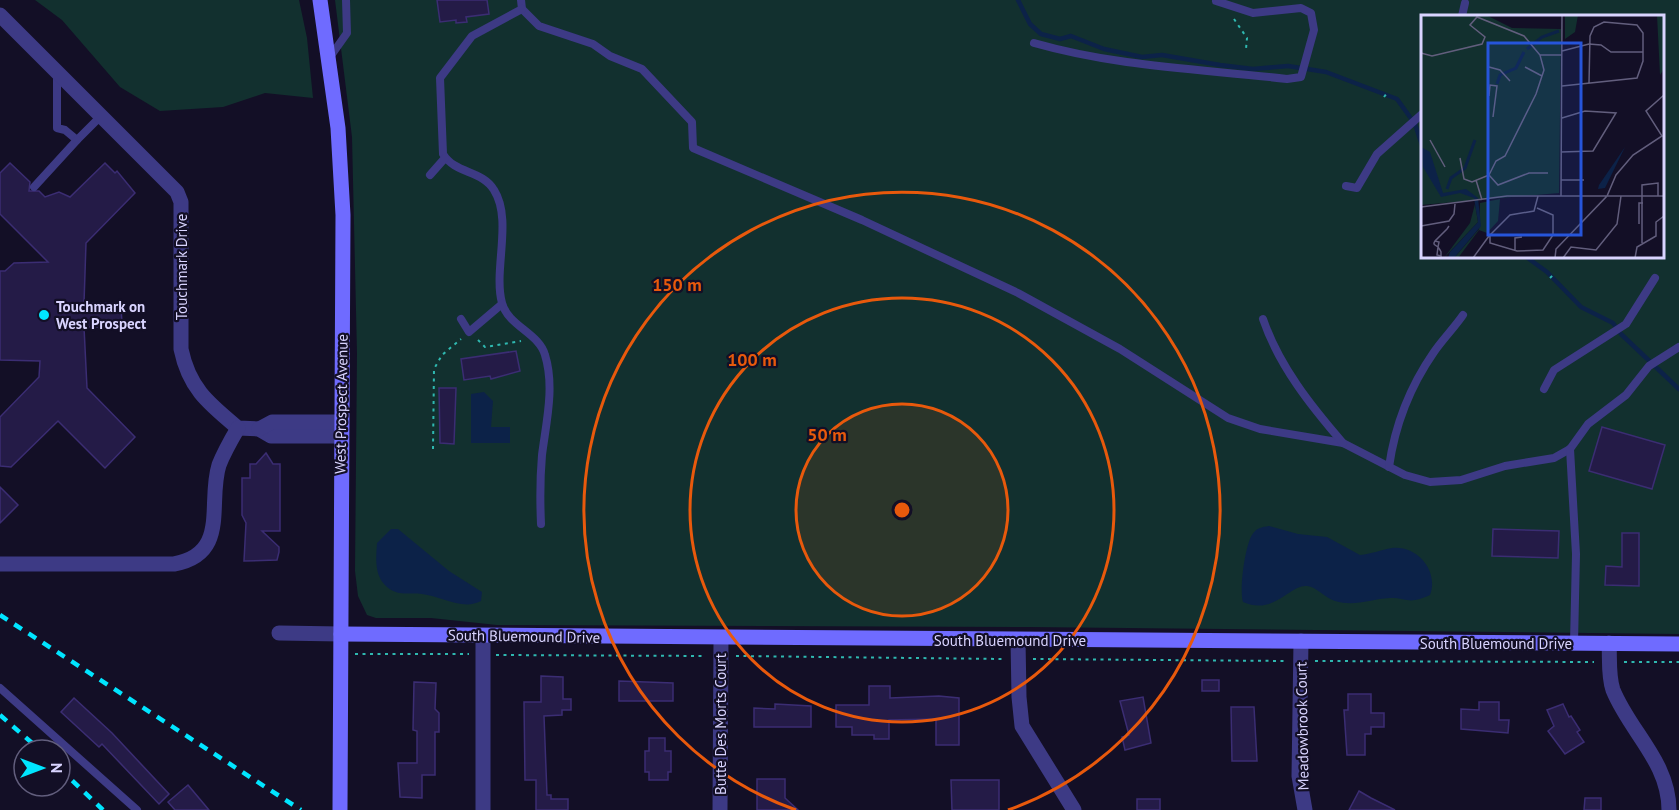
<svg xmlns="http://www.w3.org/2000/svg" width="1679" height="810" viewBox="0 0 1679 810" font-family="'PT Sans',sans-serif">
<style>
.green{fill:#12302f;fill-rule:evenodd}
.water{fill:#0c2248}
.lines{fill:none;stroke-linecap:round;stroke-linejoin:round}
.stream{stroke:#0c2248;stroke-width:4.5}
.building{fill:#241b47;stroke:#3b2d73;stroke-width:1.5}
.path{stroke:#2fb8b0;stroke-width:2;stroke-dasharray:3 4.5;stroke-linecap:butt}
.lane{stroke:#3d3a85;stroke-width:8}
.street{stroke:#3d3a85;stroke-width:15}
.secondary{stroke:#6f6bff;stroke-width:15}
.rail{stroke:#00e5ff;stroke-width:4.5;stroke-dasharray:9 8;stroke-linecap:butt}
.ring{fill:none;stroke:#e8590c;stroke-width:3}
.poi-dot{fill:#00e5ff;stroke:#130f26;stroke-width:2}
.labels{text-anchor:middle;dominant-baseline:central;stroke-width:4.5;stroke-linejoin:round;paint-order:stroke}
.street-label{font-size:15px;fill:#d9d4ff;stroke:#130f26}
.poi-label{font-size:15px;font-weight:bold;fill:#d9d4ff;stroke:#130f26;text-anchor:start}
.inset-river{fill:none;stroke:#0c2248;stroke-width:3}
.inset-road{fill:none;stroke:#625e7d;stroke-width:1.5}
.view{fill:#2655da;fill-opacity:0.15;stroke:#2655da;stroke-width:3}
.inset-edge{fill:none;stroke:#d9d4ff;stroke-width:3}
.centre{fill:#e8590c;stroke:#130f26;stroke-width:3}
.ring-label{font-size:18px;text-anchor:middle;font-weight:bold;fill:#e8590c;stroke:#130f26;stroke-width:4.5;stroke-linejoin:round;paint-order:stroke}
</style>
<rect width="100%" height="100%" fill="#130f26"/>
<g class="green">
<polygon points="35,0 299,0 307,38 313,98 265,93 223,107 160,111 120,87 62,20"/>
<path d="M335,0H1679V634L1029,627L497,625L431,618H376L367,615L358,596L355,571L357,353L352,137ZM1422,16H1662V256H1422Z"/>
</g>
<g class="water">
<polygon points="484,392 493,401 491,427 510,427 510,443 471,443 471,394"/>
<path d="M1269,526L1298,534L1327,537L1360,555C1371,554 1381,550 1392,548C1418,545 1439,572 1430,595C1408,605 1409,598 1390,598C1370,599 1355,607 1335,601C1325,598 1317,587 1307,586C1290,584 1274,616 1243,602C1239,590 1245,546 1252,535C1256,528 1262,527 1269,526Z"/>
<path d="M391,529H398L449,571L482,592L481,601C463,611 441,596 422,594C409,592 399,597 387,587C374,576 376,558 377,543Z"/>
</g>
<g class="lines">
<g class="stream">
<polyline points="1018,0 1030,24 1041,34 1060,39 1071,36 1104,49 1142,57 1162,55 1220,65 1253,69 1288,66 1326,72 1397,99 1415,124 1422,145"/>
<polyline points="1525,256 1547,272 1581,307 1613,323 1621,334 1679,389"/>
</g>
</g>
<g class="building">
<polygon points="437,0 487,0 489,14 466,17 467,22 456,23 456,20 440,22"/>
<polygon points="10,163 30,182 29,191 39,191 45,197 59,192 70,197 105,163 115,173 117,171 135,193 86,243 84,303 118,303 118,308 121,308 122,323 118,323 118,327 84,327 87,388 135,437 105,468 58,421 11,467 0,466 0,417 39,377 40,361 0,360 0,271 5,271 14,263 48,262 0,214 0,173"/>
<polygon points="516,351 520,371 491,379 490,376 464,380 461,359"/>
<polygon points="439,388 456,388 454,444 440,443"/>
<polygon points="1602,427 1665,445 1652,489 1589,471"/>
<polygon points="266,453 273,464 280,464 280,531 262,531 279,547 279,552 277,560 244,561 246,523 242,515 242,478 250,478 250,464 256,464"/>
<polygon points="0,487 18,505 0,523"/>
<polygon points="1493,529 1559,531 1558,558 1492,556"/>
<polygon points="1622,533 1639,533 1639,586 1605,585 1606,566 1622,567"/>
<polygon points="541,676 563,677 563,699 571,699 571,710 562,710 562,715 544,716 547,795 551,795 551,799 568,799 568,810 536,810 536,780 525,780 524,702 541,702"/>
<rect x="1202" y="680" width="17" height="11"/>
<polygon points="619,681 673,683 673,701 619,701"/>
<polygon points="414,682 436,683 435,709 439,713 439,732 435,732 435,775 422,775 422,798 400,797 398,763 417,763 417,731 413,730"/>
<polygon points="869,686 890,686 890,698 939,696 959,698 959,745 936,745 936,719 889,720 889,739 874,739 874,735 852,735 852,727 836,727 836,705 869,705"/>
<polygon points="1348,694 1371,694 1371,713 1384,713 1384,727 1371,727 1371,734 1365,734 1365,755 1347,755 1344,710 1348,710"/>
<polygon points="1143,697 1151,743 1125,750 1122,737 1129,735 1120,701"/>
<polygon points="74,698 112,733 169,794 159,804 102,744 99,747 61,712"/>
<polygon points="1479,702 1499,702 1499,720 1509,720 1508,733 1461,729 1461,709 1479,710"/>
<polygon points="775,704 811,706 811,727 754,727 754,708 775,709"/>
<polygon points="1563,704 1569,717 1571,716 1580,730 1577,732 1584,742 1565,754 1548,731 1554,726 1547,710"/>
<polygon points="1231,707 1254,707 1257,761 1232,761"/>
<polygon points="649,738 665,738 665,751 671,751 671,772 668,772 668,780 649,780 649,772 645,772 645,751 649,751"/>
<polygon points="757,779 785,779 785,798 798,810 757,810"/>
<polygon points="951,780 999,780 999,810 952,810"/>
<polygon points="188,785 209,810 175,810 168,802"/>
<polygon points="1359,791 1371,798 1395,810 1349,810"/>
<polygon points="1585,798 1601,798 1601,810 1584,810"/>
<rect x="1137" y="799" width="23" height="11"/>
</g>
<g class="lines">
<g class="path">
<polyline points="1234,19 1247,38 1246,49"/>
<polyline points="1384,97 1387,93"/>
<polyline points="1550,278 1554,274"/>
<polyline points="478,340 485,347 521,341"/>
<polyline points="433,449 434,369 442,355 461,339"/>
<polyline points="355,654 469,654"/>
<polyline points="496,655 706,656"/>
<polyline points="736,656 1003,659"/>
<polyline points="1033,659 1285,661"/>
<polyline points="1315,661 1594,662"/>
<polyline points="1624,662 1679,662"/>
</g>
<g class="lane">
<polyline points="521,0 522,9 539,26 593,44 610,56 642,69 692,122 693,148 862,220 1018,293 1120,349 1228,418 1260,429 1343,443 1405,475 1430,482 1461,480 1505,466 1554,458 1570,449 1588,424 1626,395 1649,366 1679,347"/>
<path d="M522,9L472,36L440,78L443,154C455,174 482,170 494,190C513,220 493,270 502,303C508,326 539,333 545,355C555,387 546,423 542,455C540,478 540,501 541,524"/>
<polyline points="1462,16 1465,3"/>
<path d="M1034,43C1118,67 1202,69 1287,79L1301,77L1314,30L1311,13L1301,8L1253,13L1216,1"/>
<polyline points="330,57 347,33 346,0"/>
<polyline points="57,74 57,128 65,130 77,140 102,115"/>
<polyline points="430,175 445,158"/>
<polyline points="1346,186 1357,188 1377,154 1422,114"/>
<polyline points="34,187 77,140"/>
<polyline points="461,319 469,332 502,304"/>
<path d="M1263,319C1279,366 1311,406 1343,443"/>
<polyline points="1544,389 1554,370 1626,324 1655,278"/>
<polyline points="1570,449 1576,554 1574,643"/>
<path d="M1389,467C1395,424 1409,388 1434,352C1443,339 1454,328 1463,315"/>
<polyline points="0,688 137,810"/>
</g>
<g class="street">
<path d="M0,15L177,192L181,202V349C189,388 208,403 238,428L259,429L271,436H340"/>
<polyline points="259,429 272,422 340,422"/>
<path d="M0,564H174C230,554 207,503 219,465C224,452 231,440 238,428"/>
<polyline points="279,633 341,634"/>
<polyline points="1018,640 1019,697 1022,726 1074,810"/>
<polyline points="1301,641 1299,776 1305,810"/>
<path d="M1609,643C1610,658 1608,676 1613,690C1630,732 1669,762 1669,810"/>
<polyline points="483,810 483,637"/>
<polyline points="720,810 721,638"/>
</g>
<g class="secondary">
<polyline points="320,0 338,128 343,215 340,810"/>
<polyline points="341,634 1679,644"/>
</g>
<g class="rail">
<polyline points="0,615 301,810"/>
<polyline points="0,715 40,750"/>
<polyline points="60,769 103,810"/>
</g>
</g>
<circle cx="902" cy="510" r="106" fill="#e8590c" fill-opacity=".12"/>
<g class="ring">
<circle cx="902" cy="510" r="106"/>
<circle cx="902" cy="510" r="212"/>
<path d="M796 810A318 318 0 1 1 1008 810"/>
</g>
<circle class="poi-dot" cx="44" cy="315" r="6"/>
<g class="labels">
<g class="street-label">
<text transform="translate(181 267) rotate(-90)">Touchmark Drive</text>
<text transform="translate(341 404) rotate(-89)">West Prospect Avenue</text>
<text transform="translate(524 636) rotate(1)">South Bluemound Drive</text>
<text x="1010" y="640">South Bluemound Drive</text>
<text x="1496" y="643">South Bluemound Drive</text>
<text transform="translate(720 724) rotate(-90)">Butte Des Morts Court</text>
<text transform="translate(1302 726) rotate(-91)">Meadowbrook Court</text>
</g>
<g class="poi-label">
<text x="56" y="306">Touchmark on<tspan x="56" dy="17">West Prospect</tspan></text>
</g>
</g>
<g transform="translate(1421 15)">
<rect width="243" height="243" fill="#130f26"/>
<path d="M0,0H65L91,13L140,14L138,178L0,190ZM144,0H157L154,17L144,24ZM236,0H243V54L239,60ZM79,184L77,206L66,218L58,215L37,243H33L58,214L59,188ZM54,189L57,207L23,243L49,208Z" fill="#12302f"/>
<path d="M0,132L9,137L22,178L45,174L57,183L60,211L33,243H27L29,237L57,207L53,183L39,178L20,182L2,152ZM204,132L184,173L177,174L178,170Z" fill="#0c2248"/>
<path class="inset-river" d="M106,34L121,22L138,16M76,69L79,60L95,53L103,37M26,174L30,163L44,153L54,125"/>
<path class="inset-road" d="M141,36L168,29L180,30L190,37H222M0,38L11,41L61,29L64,22L49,10L56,2L103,21L119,40L123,55L115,79L84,141L75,146L68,160M119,40H141M68,52L79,55L89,66M104,52L121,61M141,71L216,63L222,46V18L216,10L183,7L173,12L169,21L168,68M68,81L69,70L76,71L72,102M9,125L24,152M140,137L172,136L195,98L164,96L141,103M39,143L43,164L51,167L68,160M68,160L77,170L108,158H127M55,165L61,185M140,165H163M140,181L141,0M0,192L86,181H243M116,193L132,200V220L122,235L96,236L69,228V220L89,200L113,196L117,181M218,209V188H222M0,211L28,206L33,199L34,189M14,226L18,227L17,232L16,240L20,241V237L19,235L17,232L14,230L13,229V228L14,226L26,214L28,211M221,228V170L237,168V181M94,235V223L101,222M52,243L68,221M134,243L135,234L186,181L195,160L212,140L241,121L225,96L243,80M142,243L150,232L175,235L196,209L200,181M214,243L216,232L235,221V207L243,201"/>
<path class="view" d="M67,28H160V220H67Z"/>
<rect width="243" height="243" class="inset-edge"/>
</g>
<circle cx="902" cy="510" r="9" class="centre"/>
<g class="ring-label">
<text x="677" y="291">150 m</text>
<text x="752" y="366">100 m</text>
<text x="827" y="441">50 m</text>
</g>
<g transform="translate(42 768) rotate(90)"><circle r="28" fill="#130f26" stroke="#625e7d" stroke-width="1.5"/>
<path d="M0-4.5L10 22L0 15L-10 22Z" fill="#00e5ff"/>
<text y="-9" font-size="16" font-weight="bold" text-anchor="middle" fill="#d9d4ff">N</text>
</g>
</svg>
